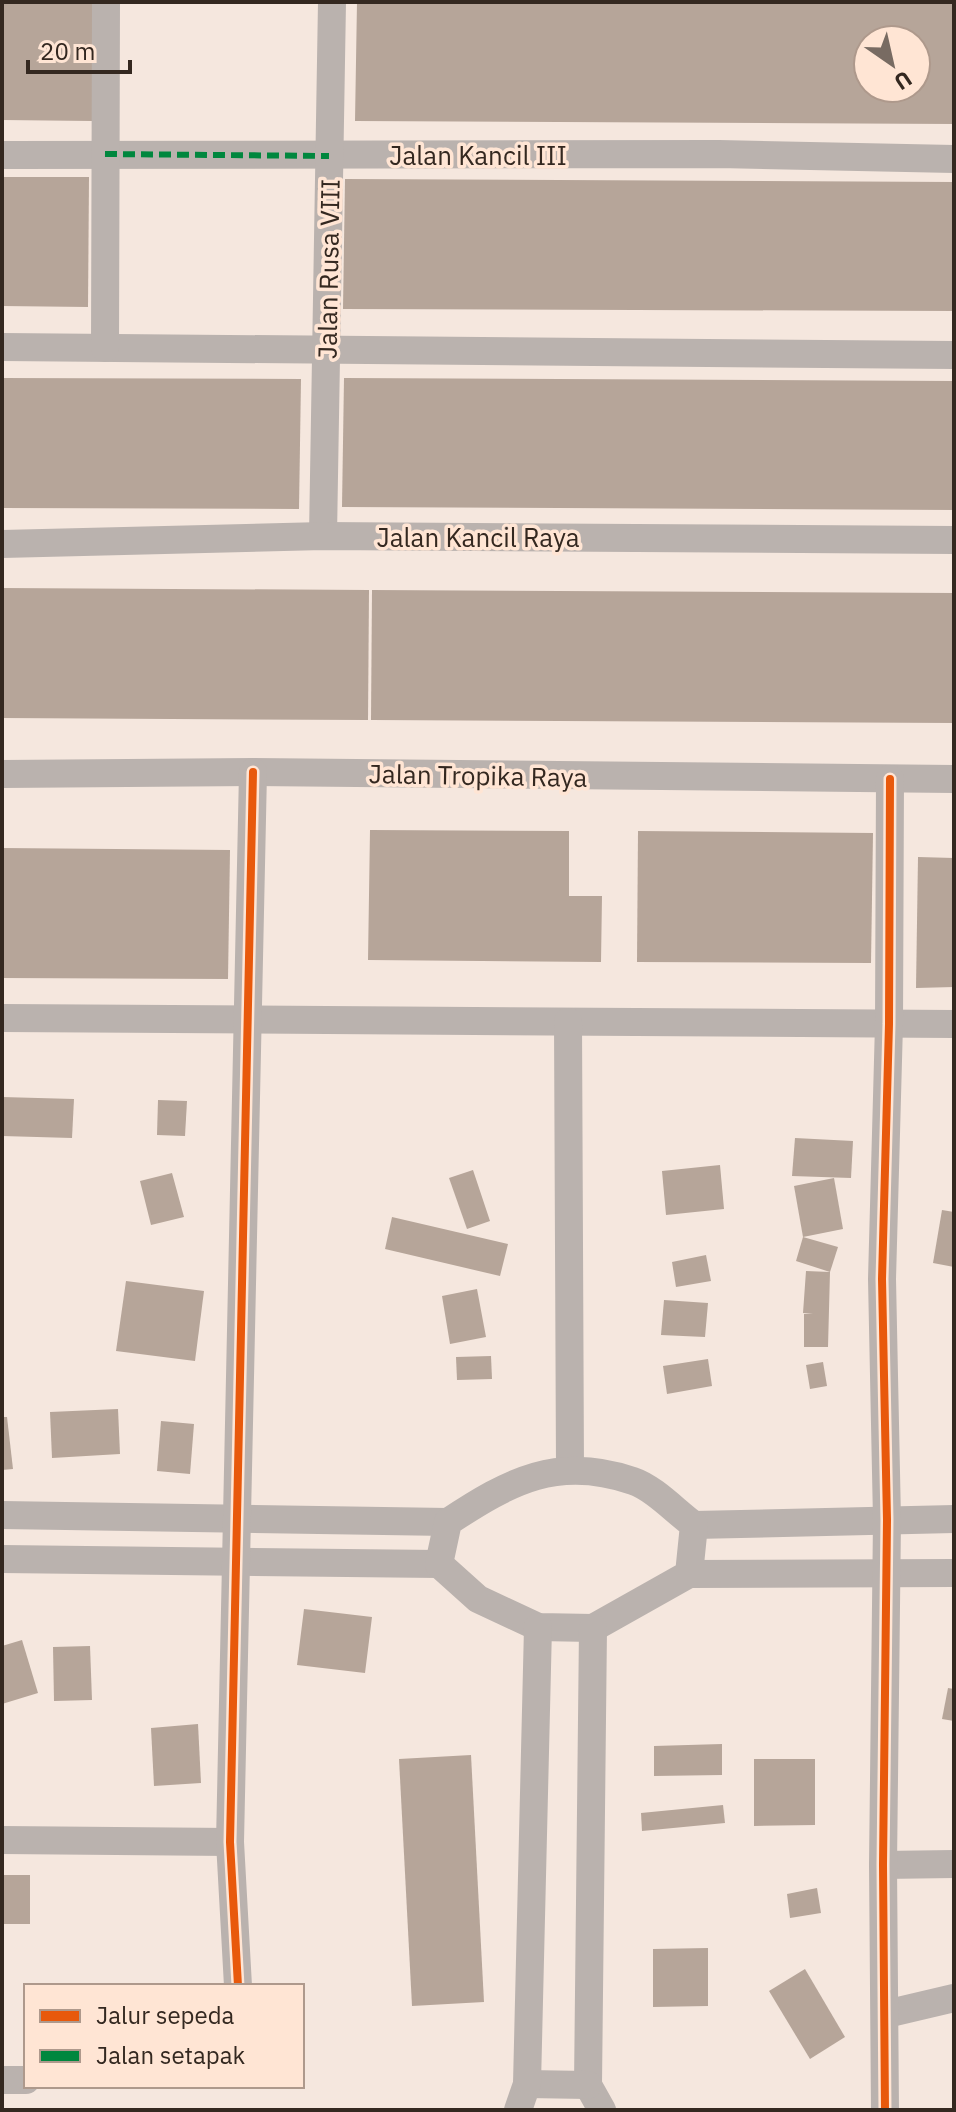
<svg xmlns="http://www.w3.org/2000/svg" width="956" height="2112" viewBox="0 0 956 2112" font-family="'IBM Plex Sans',sans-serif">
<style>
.building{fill:#b6a599;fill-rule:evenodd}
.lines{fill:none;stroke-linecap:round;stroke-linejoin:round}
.minor{stroke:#bab2ae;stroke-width:28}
.quiet{stroke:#00873e;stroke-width:6;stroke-dasharray:12 6;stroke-linecap:butt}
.cycleway-casing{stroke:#ffe5d4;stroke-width:13}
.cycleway{stroke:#e8590c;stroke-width:8}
.labels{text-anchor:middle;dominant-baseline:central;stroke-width:7;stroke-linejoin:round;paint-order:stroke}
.street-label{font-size:26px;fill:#342820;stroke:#ffe5d4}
</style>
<rect width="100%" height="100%" fill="#f5e7de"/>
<g class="building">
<polygon points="2,2 93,2 92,121 2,120"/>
<path d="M357,2H954V124L355,121ZM868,40H916V88H868Z"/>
<polygon points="2,177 89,177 88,307 2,306"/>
<polygon points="345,179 954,182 954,311 343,309"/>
<polygon points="2,378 301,379 299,509 2,508"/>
<polygon points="344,378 954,381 954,510 342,507"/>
<polygon points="2,588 369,590 368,720 2,718"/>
<polygon points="372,590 954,593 954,723 371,720"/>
<polygon points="370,830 569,831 569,896 602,896 601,962 368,960"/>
<polygon points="638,831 873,833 871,963 637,962"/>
<polygon points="2,848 230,850 228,979 2,978"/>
<polygon points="918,857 954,858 954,987 916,988"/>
<polygon points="2,1097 74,1099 72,1138 2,1136"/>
<polygon points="158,1100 187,1101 185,1136 157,1135"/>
<polygon points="795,1138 853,1141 851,1178 792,1176"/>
<polygon points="720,1165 724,1209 666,1215 662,1171"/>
<polygon points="473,1170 490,1221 467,1229 449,1178"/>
<polygon points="172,1173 184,1217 151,1225 140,1181"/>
<polygon points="834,1178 843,1229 803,1237 794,1186"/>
<polygon points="942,1210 954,1212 954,1267 933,1263"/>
<polygon points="392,1217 508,1244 500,1276 385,1249"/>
<polygon points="803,1237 838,1247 830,1272 796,1261"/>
<polygon points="706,1255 711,1281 676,1287 672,1262"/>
<polygon points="806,1271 830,1272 828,1347 804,1347 804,1314 813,1314 803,1313"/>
<polygon points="126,1281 204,1291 195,1361 116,1351"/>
<polygon points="477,1289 486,1337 450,1344 442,1296"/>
<polygon points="664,1300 708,1303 705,1337 661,1335"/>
<polygon points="491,1356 492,1379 457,1380 456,1357"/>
<polygon points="708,1359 712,1386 667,1394 663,1366"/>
<polygon points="823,1362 827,1386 810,1389 806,1365"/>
<polygon points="118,1409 120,1454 52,1458 50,1412"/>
<polygon points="2,1417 7,1417 13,1469 2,1470"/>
<polygon points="161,1421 194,1424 190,1474 157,1471"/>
<polygon points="304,1609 372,1617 365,1673 297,1665"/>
<polygon points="22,1640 38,1693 2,1704 2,1646"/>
<polygon points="90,1646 92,1700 54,1701 53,1647"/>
<polygon points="948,1688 954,1689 954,1721 942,1719"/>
<polygon points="198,1724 201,1783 154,1786 151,1728"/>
<polygon points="722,1744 722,1775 654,1776 654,1746"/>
<polygon points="471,1755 484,2002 412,2006 399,1759"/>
<polygon points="754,1759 815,1759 815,1825 754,1826"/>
<polygon points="723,1805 725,1823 642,1831 641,1813"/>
<rect x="2" y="1875" width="28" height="49"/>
<polygon points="817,1888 821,1913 790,1918 787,1894"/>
<polygon points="708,1948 708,2006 653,2007 653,1949"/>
<polygon points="805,1969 845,2037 810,2059 769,1991"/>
</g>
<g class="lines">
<g class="minor">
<polyline points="2,155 719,154 954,159"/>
<polyline points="2,347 954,355"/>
<polyline points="105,348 106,2"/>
<polyline points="323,536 332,2"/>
<polyline points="2,544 323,536 954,540"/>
<polyline points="2,774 253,772 954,779"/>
<polyline points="2,1018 954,1024"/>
<polyline points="568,1022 570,1468"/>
<polyline points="2,1515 448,1522"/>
<polyline points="694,1525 954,1519"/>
<polyline points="2,1559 439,1564"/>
<path d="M689,1574L694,1525C676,1512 654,1488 633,1481C558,1455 510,1481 448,1522L439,1564L478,1599L538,1627L593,1628L689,1574L954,1573"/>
<polyline points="593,1628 588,2085 602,2110"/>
<polyline points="2,1840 230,1842"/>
<polyline points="883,1865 954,1864"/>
<polyline points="238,1986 230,1842 253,772"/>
<polyline points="886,2014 954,1998"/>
<polyline points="2,2080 26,2080"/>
<polyline points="527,2084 588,2085"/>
<polyline points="518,2110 527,2084 538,1627"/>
<polyline points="885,2110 883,1865 887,1520 882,1279 889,1024 890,779"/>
</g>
<polyline class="quiet" points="105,154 329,156"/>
<defs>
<g id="cycleway">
<polyline points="238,1986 230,1842 253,772"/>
<polyline points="885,2110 883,1865 887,1520 882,1279 889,1024 890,779"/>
</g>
</defs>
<use href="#cycleway" class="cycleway-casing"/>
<use href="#cycleway" class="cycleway"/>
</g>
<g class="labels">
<g class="street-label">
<text x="478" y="155">Jalan Kancil III</text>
<text transform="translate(328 269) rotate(-89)">Jalan Rusa VIII</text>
<text x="478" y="537">Jalan Kancil Raya</text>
<text transform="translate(478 775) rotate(1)">Jalan Tropika Raya</text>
</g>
</g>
<rect width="956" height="2112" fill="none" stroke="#342820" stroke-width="8"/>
<rect x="24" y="1984" width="280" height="104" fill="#ffe5d4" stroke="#ae998c" stroke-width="2"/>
<rect x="40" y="2010" width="40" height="12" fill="#e8590c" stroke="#ae998c" stroke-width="2"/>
<text x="96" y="2024" font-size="24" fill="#342820">Jalur sepeda</text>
<rect x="40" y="2050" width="40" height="12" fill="#00873e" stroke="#ae998c" stroke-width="2"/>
<text x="96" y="2064" font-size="24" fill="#342820">Jalan setapak</text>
<g transform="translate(892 64) rotate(146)"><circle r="38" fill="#ffe5d4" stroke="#ae998c" stroke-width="2"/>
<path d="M0-6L14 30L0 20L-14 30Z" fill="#786b62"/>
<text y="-12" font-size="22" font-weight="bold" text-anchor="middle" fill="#342820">U</text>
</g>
<path d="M28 60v12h102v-12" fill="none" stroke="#342820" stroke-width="4"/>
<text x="40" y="60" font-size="24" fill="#342820" stroke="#ffe5d4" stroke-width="6" paint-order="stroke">20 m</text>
</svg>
